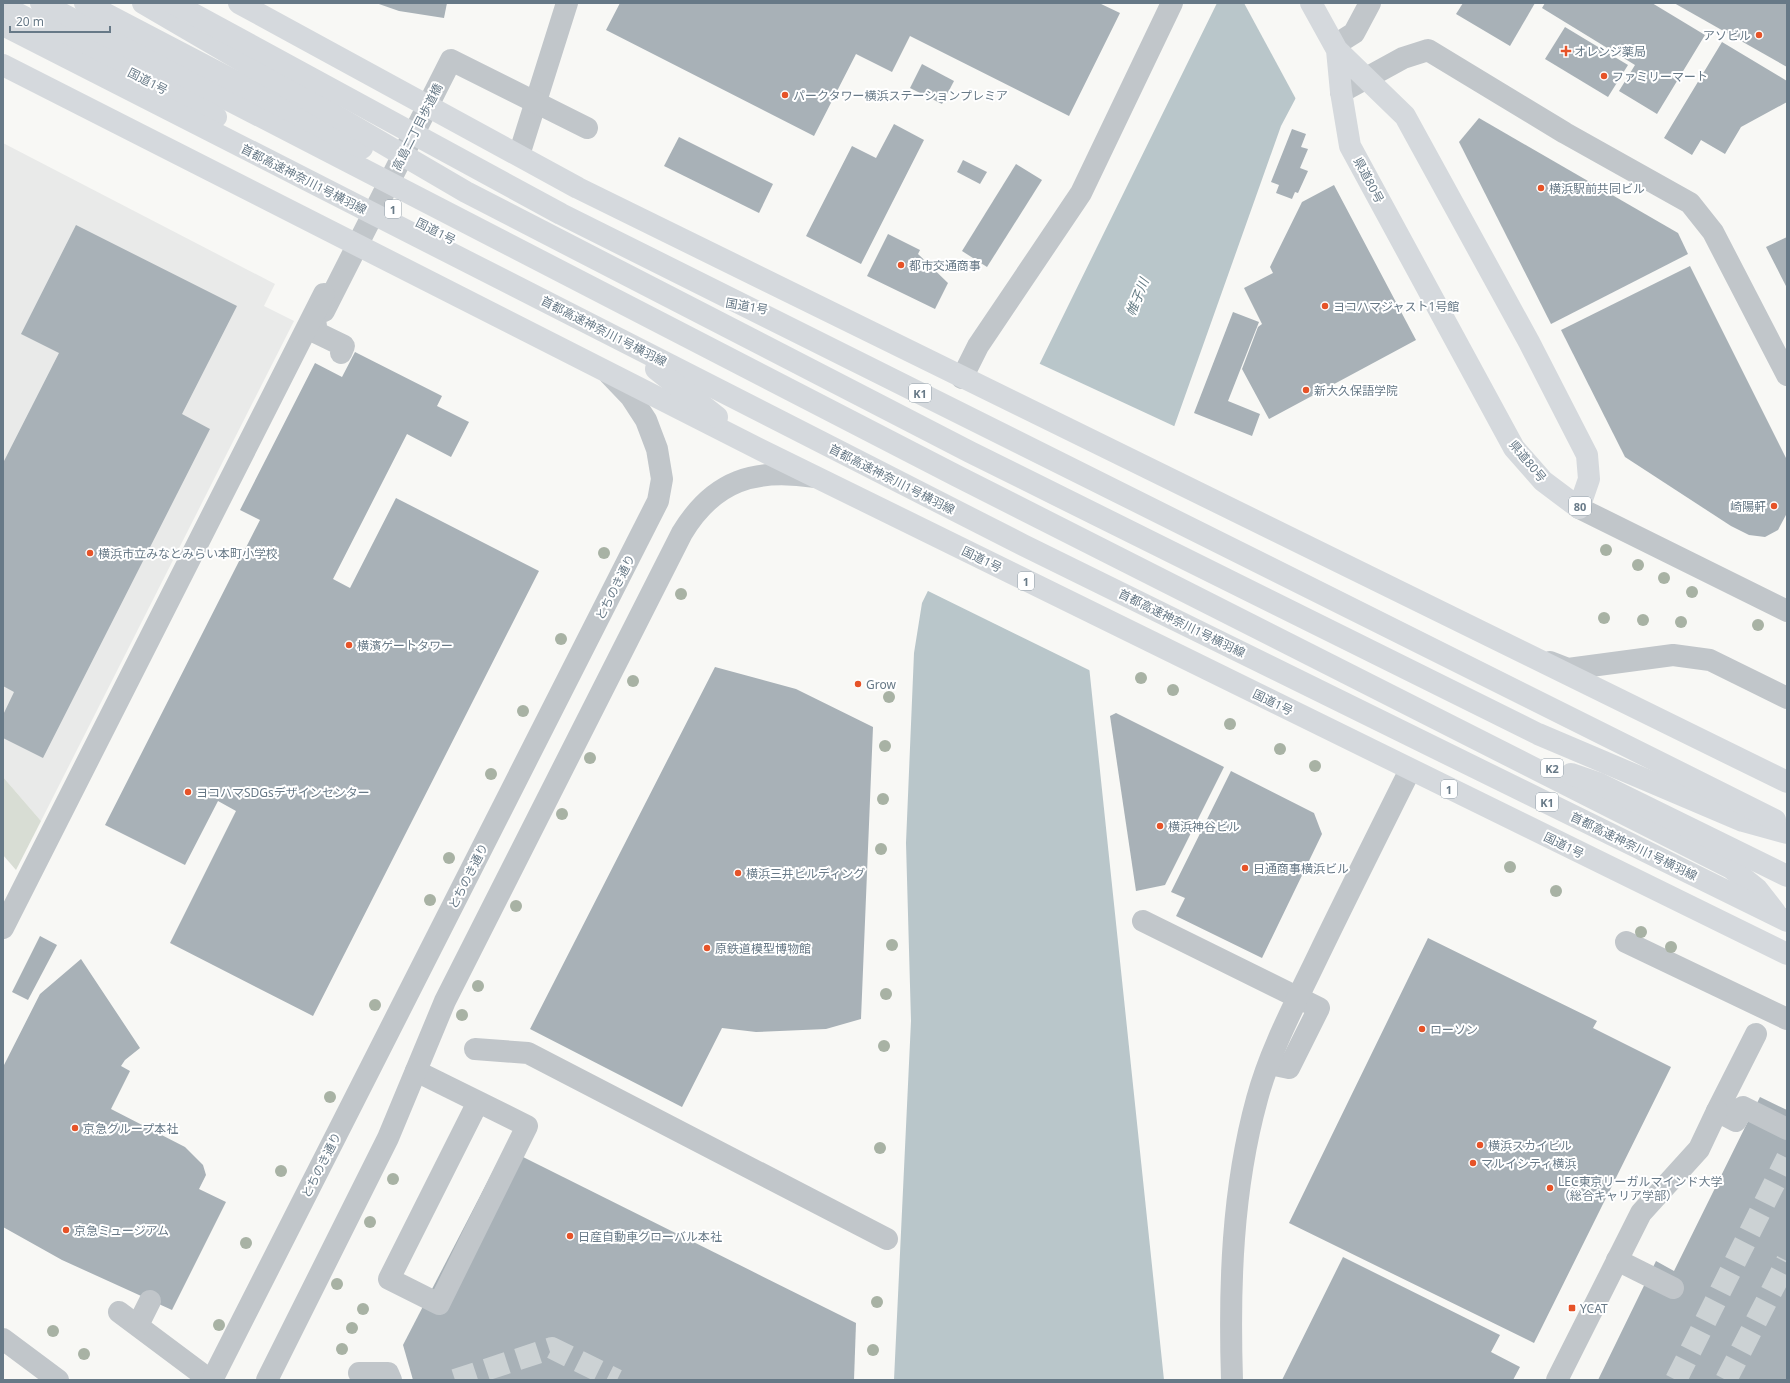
<svg xmlns="http://www.w3.org/2000/svg" width="1790" height="1383" viewBox="0 0 1790 1383" font-family="'Noto Sans','Noto Sans JP',sans-serif">
<style>
.built{fill:#e9eae9}
.green{fill:#d8ddd4}
.water{fill:#b9c6ca}
.pier{fill:#f8f8f5}
.building{fill:#a8b1b7}
.lines{fill:none;stroke-linecap:round;stroke-linejoin:round}
.minor-tunnel{stroke:#ccd2d4;stroke-width:22;stroke-dasharray:22 11;stroke-linecap:butt}
.minor{stroke:#c1c6ca;stroke-width:22}
.major{stroke:#d5d9dd;stroke-width:22}
.highway{stroke:#d5d9dd;stroke-width:22}
.tree{fill:#a8b2a4}
.poi-dot{fill:#e65328;stroke:#fff;stroke-width:1.5}
.labels{text-anchor:middle;dominant-baseline:central;stroke-width:4;stroke-linejoin:round;paint-order:stroke}
.shield{fill:#fff;stroke:#95a1ab;stroke-width:1}
.shield-label{font-size:11px;font-weight:bold;fill:#677987}
.poi-label{font-size:12px;fill:#677987;stroke:#fff;text-anchor:start}
.street-label{font-size:12px;fill:#677987;stroke:#fff}
.water-label{font-size:13px;font-style:italic;fill:#637a83;stroke:#fff}
</style>
<rect width="100%" height="100%" fill="#f8f8f5"/>
<polygon class="built" points="3,143 275,284 264,306 294,321 41,821 3,777"/>
<polygon class="green" points="3,777 41,821 16,870 3,855"/>
<polygon class="water" points="1217,3 1346,3 1281,126 1089,666 1164,1380 894,1380 911,1021 906,843 914,653 922,603"/>
<g class="pier">
<polygon points="1244,3 1348,3 1297,101"/>
<polygon points="1038,363 1176,427 1091,666 1091,671 926,590"/>
</g>
<g class="building">
<polygon points="376,3 447,3 444,18 399,11"/>
<polygon points="620,3 1099,3 1120,13 1069,116 910,36 892,72 856,54 814,136 606,30"/>
<polygon points="1463,3 1535,3 1510,46 1456,14"/>
<polygon points="1545,3 1652,3 1705,35 1657,114 1619,91 1635,65 1542,8"/>
<polygon points="1674,3 1787,3 1787,67"/>
<polygon points="1565,27 1628,65 1608,97 1545,59"/>
<polygon points="1722,42 1787,81 1787,102 1741,127 1725,154 1701,140 1692,155 1664,138"/>
<polygon points="922,64 954,81 942,104 910,88"/>
<polygon points="1479,118 1678,233 1688,254 1551,324 1459,142"/>
<polygon points="894,124 924,140 861,264 806,236 852,146 876,158"/>
<polygon points="1292,129 1306,134 1301,147 1308,149 1300,168 1308,171 1298,193 1295,192 1292,199 1276,193 1279,185 1271,182"/>
<polygon points="679,137 773,184 759,213 664,166"/>
<polygon points="963,160 987,172 980,184 957,172"/>
<polygon points="1016,164 1042,180 987,267 962,251"/>
<polygon points="1334,185 1416,340 1269,419 1242,369 1258,327 1262,324 1244,288 1273,273 1270,267 1302,202"/>
<polygon points="76,225 237,306 182,414 210,429 43,758 3,738 3,715 14,692 3,686 3,463 59,353 21,334"/>
<polygon points="888,234 920,250 918,254 948,283 935,309 867,276"/>
<polygon points="1787,237 1787,288 1766,247"/>
<polygon points="1690,266 1787,460 1787,513 1778,530 1765,537 1749,535 1731,526 1625,457 1561,330"/>
<polygon points="1233,312 1259,322 1228,401 1260,414 1252,436 1194,413"/>
<polygon points="355,352 442,396 437,406 469,422 451,457 407,434 333,579 350,588 396,498 539,571 313,1016 170,943 236,811 218,801 185,865 105,825 260,520 240,510 315,363 342,377"/>
<polygon points="715,667 796,689 873,727 861,1019 826,1029 756,1032 722,1028 682,1107 530,1029"/>
<polygon points="1116,713 1224,767 1165,885 1136,891 1110,716"/>
<polygon points="1231,771 1314,813 1322,834 1262,958 1176,916 1185,898 1171,892"/>
<polygon points="40,936 57,945 28,1000 12,992"/>
<polygon points="1428,938 1597,1021 1593,1028 1671,1067 1534,1343 1289,1223"/>
<polygon points="81,959 140,1048 125,1060 121,1066 130,1071 111,1109 185,1147 203,1165 206,1175 199,1189 226,1202 172,1310 62,1260 3,1227 3,1067 40,994"/>
<polygon points="1760,1097 1787,1110 1787,1380 1598,1380 1656,1261 1674,1271"/>
<polygon points="505,1148 856,1323 854,1380 413,1380 403,1345"/>
<polygon points="1343,1257 1500,1335 1491,1352 1520,1367 1513,1380 1282,1380"/>
</g>
<g class="lines">
<g class="minor-tunnel">
<polyline points="455,1380 552,1348 617,1380"/>
<polyline points="1676,1380 1787,1158"/>
<polyline points="1726,1380 1787,1261"/>
</g>
<g class="minor">
<polyline points="1335,45 1354,33 1370,3"/>
<polyline points="1341,92 1403,58 1428,50 1565,133 1690,203 1713,232 1787,375"/>
<polyline points="519,155 567,3"/>
<polyline points="324,311 451,60 587,128"/>
<polyline points="316,325 313,331 344,346 341,353"/>
<polyline points="962,378 978,346 1081,193 1172,3"/>
<polyline points="1579,508 1787,611"/>
<polyline points="1550,662 1568,669 1673,655 1710,660 1787,698"/>
<polyline points="1143,921 1319,1008 1289,1068 1270,1064"/>
<polyline points="3,928 324,294"/>
<polyline points="1626,942 1787,1019"/>
<polyline points="1756,1034 1717,1111 1736,1121 1743,1107 1787,1129"/>
<polyline points="475,1049 528,1053 887,1239"/>
<polyline points="416,1071 527,1126 439,1304 389,1279 478,1102"/>
<polyline points="1617,1260 1673,1288"/>
<polyline points="119,1312 210,1380"/>
<polyline points="138,1325 150,1301"/>
<polyline points="3,1339 58,1380"/>
<polyline points="359,1373 388,1373 391,1380"/>
<polyline points="212,1380 658,501 662,479 657,449 646,420 631,397 609,374"/>
<path d="M267,1380L388,1138L445,1001L682,533C714,480 755,468 814,477"/>
<path d="M1232,1380C1229,1286 1232,1190 1257,1099C1270,1050 1296,1002 1318,956C1348,894 1379,832 1410,770"/>
<polyline points="1557,1380 1641,1213 1699,1149 1717,1111"/>
</g>
<polyline class="major" points="1311,3 1337,50 1405,116 1529,342 1587,455 1589,479 1579,508 1543,481 1514,448 1350,146 1341,92 1337,50"/>
<g class="highway">
<polyline points="41,3 957,476 1731,868 1757,889 1775,912"/>
<polyline points="85,3 362,148"/>
<polyline points="143,3 466,192 970,452 1538,734 1743,821 1787,833"/>
<polyline points="173,3 561,214 1775,820"/>
<polyline points="239,3 578,188 1787,782"/>
<polyline points="3,6 216,117"/>
<polyline points="3,25 1023,545 1787,921"/>
<polyline points="3,65 759,449 1787,954"/>
<polyline points="656,369 717,417"/>
<polyline points="1571,774 1600,784 1787,876"/>
</g>
</g>
<g class="tree">
<circle cx="1606" cy="550" r="6"/>
<circle cx="604" cy="553" r="6"/>
<circle cx="1638" cy="565" r="6"/>
<circle cx="1664" cy="578" r="6"/>
<circle cx="1692" cy="592" r="6"/>
<circle cx="681" cy="594" r="6"/>
<circle cx="1604" cy="618" r="6"/>
<circle cx="1643" cy="620" r="6"/>
<circle cx="1681" cy="622" r="6"/>
<circle cx="1758" cy="625" r="6"/>
<circle cx="561" cy="639" r="6"/>
<circle cx="1141" cy="678" r="6"/>
<circle cx="633" cy="681" r="6"/>
<circle cx="1173" cy="690" r="6"/>
<circle cx="889" cy="697" r="6"/>
<circle cx="523" cy="711" r="6"/>
<circle cx="1230" cy="724" r="6"/>
<circle cx="885" cy="746" r="6"/>
<circle cx="1280" cy="749" r="6"/>
<circle cx="590" cy="758" r="6"/>
<circle cx="1315" cy="766" r="6"/>
<circle cx="491" cy="774" r="6"/>
<circle cx="883" cy="799" r="6"/>
<circle cx="562" cy="814" r="6"/>
<circle cx="881" cy="849" r="6"/>
<circle cx="449" cy="858" r="6"/>
<circle cx="1510" cy="867" r="6"/>
<circle cx="1556" cy="891" r="6"/>
<circle cx="430" cy="900" r="6"/>
<circle cx="516" cy="906" r="6"/>
<circle cx="1641" cy="932" r="6"/>
<circle cx="892" cy="945" r="6"/>
<circle cx="1671" cy="947" r="6"/>
<circle cx="478" cy="986" r="6"/>
<circle cx="886" cy="994" r="6"/>
<circle cx="375" cy="1005" r="6"/>
<circle cx="462" cy="1015" r="6"/>
<circle cx="884" cy="1046" r="6"/>
<circle cx="330" cy="1097" r="6"/>
<circle cx="880" cy="1148" r="6"/>
<circle cx="281" cy="1171" r="6"/>
<circle cx="393" cy="1179" r="6"/>
<circle cx="370" cy="1222" r="6"/>
<circle cx="246" cy="1243" r="6"/>
<circle cx="337" cy="1284" r="6"/>
<circle cx="877" cy="1302" r="6"/>
<circle cx="363" cy="1309" r="6"/>
<circle cx="219" cy="1325" r="6"/>
<circle cx="352" cy="1328" r="6"/>
<circle cx="53" cy="1331" r="6"/>
<circle cx="342" cy="1349" r="6"/>
<circle cx="873" cy="1350" r="6"/>
<circle cx="84" cy="1354" r="6"/>
</g>
<g class="poi-dot">
<circle cx="1759" cy="35" r="4"/>
<path d="M1564 45h4v4h4v4h-4v4h-4v-4h-4v-4h4z"/>
<circle cx="1604" cy="76" r="4"/>
<circle cx="785" cy="95" r="4"/>
<circle cx="1541" cy="188" r="4"/>
<circle cx="901" cy="265" r="4"/>
<circle cx="1325" cy="306" r="4"/>
<circle cx="1306" cy="390" r="4"/>
<circle cx="1774" cy="506" r="4"/>
<circle cx="90" cy="553" r="4"/>
<circle cx="349" cy="645" r="4"/>
<circle cx="858" cy="684" r="4"/>
<circle cx="188" cy="792" r="4"/>
<circle cx="1160" cy="826" r="4"/>
<circle cx="1245" cy="868" r="4"/>
<circle cx="738" cy="873" r="4"/>
<circle cx="707" cy="948" r="4"/>
<circle cx="1422" cy="1029" r="4"/>
<circle cx="75" cy="1128" r="4"/>
<circle cx="1480" cy="1145" r="4"/>
<circle cx="1473" cy="1163" r="4"/>
<circle cx="1550" cy="1188" r="4"/>
<circle cx="66" cy="1230" r="4"/>
<circle cx="570" cy="1236" r="4"/>
<rect x="1568" y="1304" width="8" height="8" rx="2"/>
</g>
<g class="labels">
<g class="shield">
<rect x="385" y="200" width="16" height="18" rx="3"/>
<rect x="909" y="384" width="22" height="18" rx="3"/>
<rect x="1569" y="497" width="22" height="18" rx="3"/>
<rect x="1018" y="572" width="16" height="18" rx="3"/>
<rect x="1541" y="759" width="22" height="18" rx="3"/>
<rect x="1441" y="780" width="16" height="18" rx="3"/>
<rect x="1536" y="793" width="22" height="18" rx="3"/>
</g>
<g class="shield-label">
<text x="393" y="209">1</text>
<text x="920" y="393">K1</text>
<text x="1580" y="506">80</text>
<text x="1026" y="581">1</text>
<text x="1552" y="768">K2</text>
<text x="1449" y="789">1</text>
<text x="1547" y="802">K1</text>
</g>
<g class="poi-label">
<text x="1751" y="35" text-anchor="end">アソビル</text>
<text x="1574" y="51">オレンジ薬局</text>
<text x="1612" y="76">ファミリーマート</text>
<text x="793" y="95">パークタワー横浜ステーションプレミア</text>
<text x="1549" y="188">横浜駅前共同ビル</text>
<text x="909" y="265">都市交通商事</text>
<text x="1333" y="306">ヨコハマジャスト1号館</text>
<text x="1314" y="390">新大久保語学院</text>
<text x="1766" y="506" text-anchor="end">崎陽軒</text>
<text x="98" y="553">横浜市立みなとみらい本町小学校</text>
<text x="357" y="645">横濱ゲートタワー</text>
<text x="866" y="684">Grow</text>
<text x="196" y="792">ヨコハマSDGsデザインセンター</text>
<text x="1168" y="826">横浜神谷ビル</text>
<text x="1253" y="868">日通商事横浜ビル</text>
<text x="746" y="873">横浜三井ビルディング</text>
<text x="715" y="948">原鉄道模型博物館</text>
<text x="1430" y="1029">ローソン</text>
<text x="83" y="1128">京急グループ本社</text>
<text x="1488" y="1145">横浜スカイビル</text>
<text x="1481" y="1163">マルイシティ横浜</text>
<text x="1558" y="1181">LEC東京リーガルマインド大学<tspan x="1558" dy="14">（総合キャリア学部）</tspan></text>
<text x="74" y="1230">京急ミュージアム</text>
<text x="578" y="1236">日産自動車グローバル本社</text>
<text x="1580" y="1308">YCAT</text>
</g>
<g class="street-label">
<text transform="translate(148 81) rotate(27)">国道1号</text>
<text transform="translate(417 127) rotate(-63)">高島二丁目歩道橋</text>
<text transform="translate(304 179) rotate(27)">首都高速神奈川1号横羽線</text>
<text transform="translate(1369 180) rotate(62)">県道80号</text>
<text transform="translate(436 231) rotate(27)">国道1号</text>
<text transform="translate(747 306) rotate(10)">国道1号</text>
<text transform="translate(604 331) rotate(27)">首都高速神奈川1号横羽線</text>
<text transform="translate(1528 461) rotate(50)">県道80号</text>
<text transform="translate(892 479) rotate(27)">首都高速神奈川1号横羽線</text>
<text transform="translate(982 559) rotate(26)">国道1号</text>
<text transform="translate(615 587) rotate(-63)">とちのき通り</text>
<text transform="translate(1182 623) rotate(26)">首都高速神奈川1号横羽線</text>
<text transform="translate(1273 702) rotate(26)">国道1号</text>
<text transform="translate(1564 845) rotate(26)">国道1号</text>
<text transform="translate(1634 846) rotate(26)">首都高速神奈川1号横羽線</text>
<text transform="translate(468 876) rotate(-63)">とちのき通り</text>
<text transform="translate(321 1165) rotate(-63)">とちのき通り</text>
</g>
<g class="water-label">
<text transform="translate(1137 297) rotate(-68)">帷子川</text>
</g>
</g>
<rect width="1790" height="1383" fill="none" stroke="#677987" stroke-width="8"/>
<path d="M10 26v6h100v-6" fill="none" stroke="#677987" stroke-width="2"/>
<text x="16" y="26" font-size="12" fill="#677987" stroke="#ffffff" stroke-width="3" paint-order="stroke">20 m</text>
</svg>
